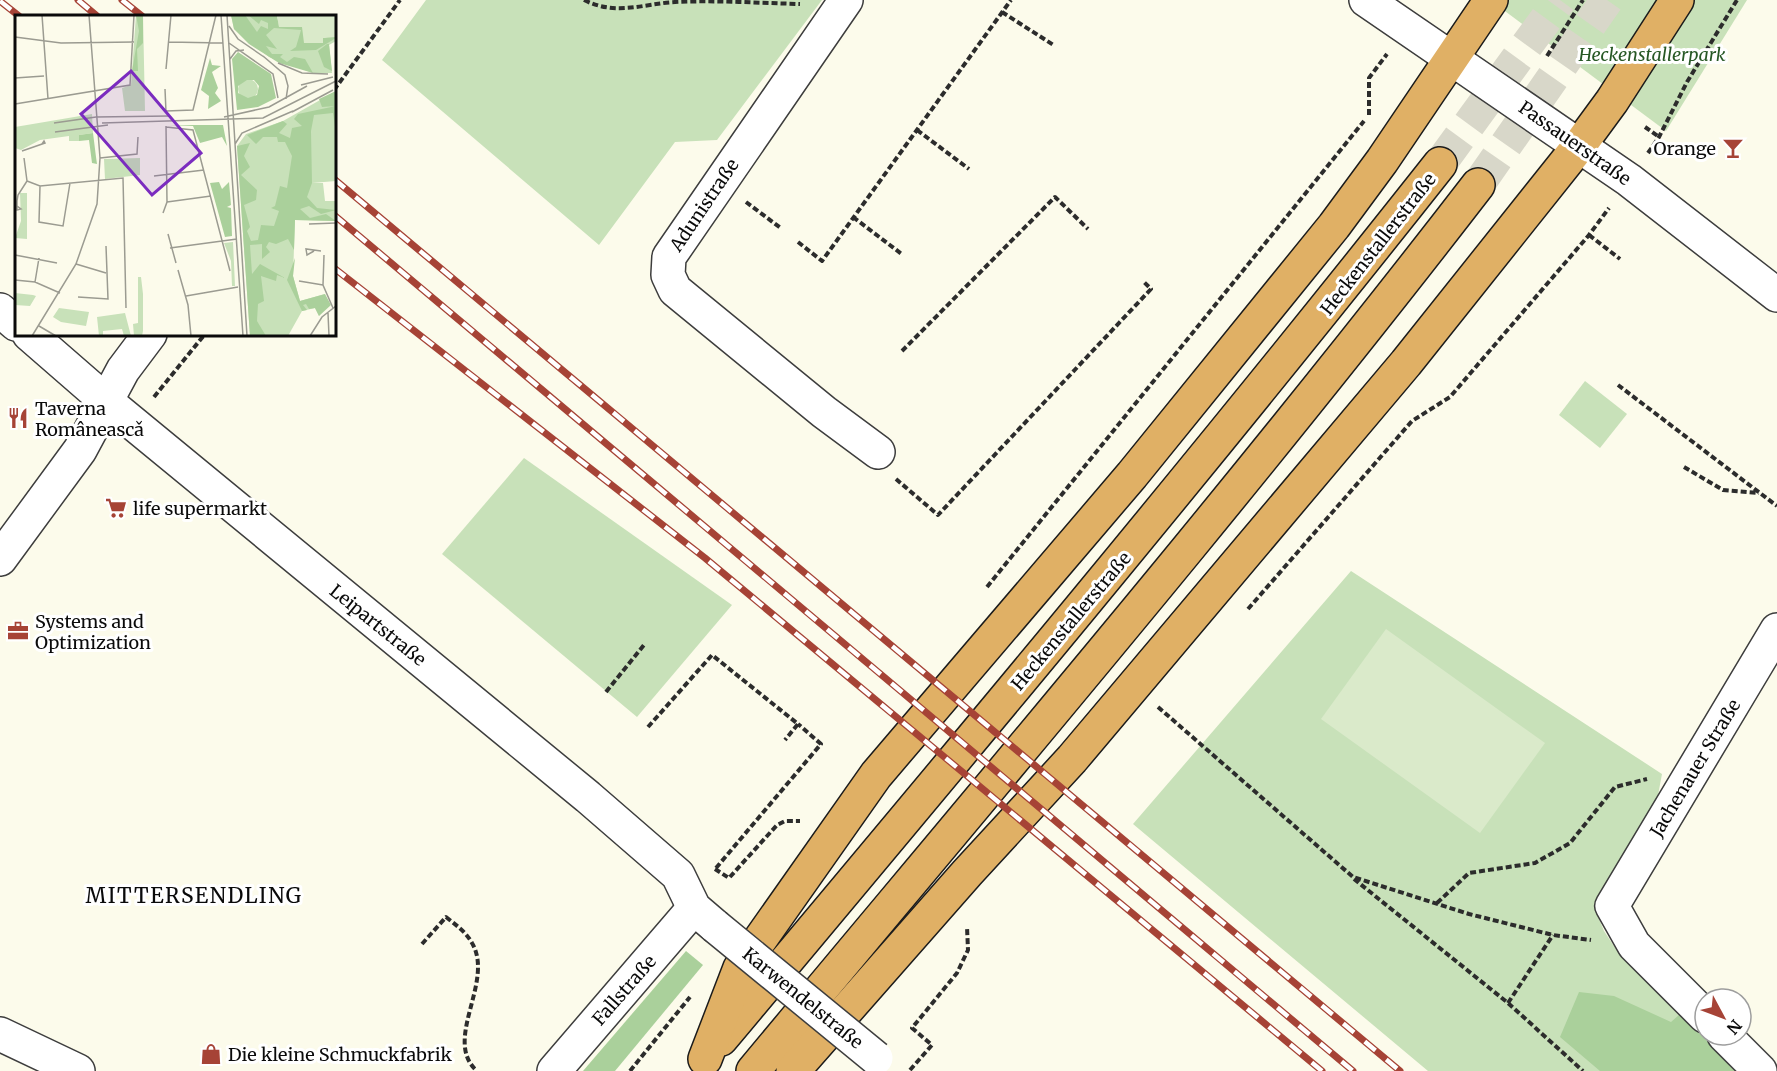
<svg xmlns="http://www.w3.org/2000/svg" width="1777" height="1071" viewBox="0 0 1777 1071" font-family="Merriweather,serif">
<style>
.green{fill:#c8e1b9}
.forest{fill:#aad09b}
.pitch{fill:#daeaca}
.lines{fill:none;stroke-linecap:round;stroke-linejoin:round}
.highway-tunnel{stroke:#d8d7c9;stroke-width:33;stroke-dasharray:33 16;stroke-linecap:butt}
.minor-casing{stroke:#3d3d3d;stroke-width:36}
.highway-casing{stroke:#1b1b1b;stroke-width:36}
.path{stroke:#2c2c2c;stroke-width:4;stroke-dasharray:6 3;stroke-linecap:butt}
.minor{stroke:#fff;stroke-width:33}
.highway{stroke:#e0b065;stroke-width:33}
.rail-casing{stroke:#a64336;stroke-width:7}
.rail{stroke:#fff;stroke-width:4.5;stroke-dasharray:14;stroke-linecap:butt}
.minor-bridge-casing{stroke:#3d3d3d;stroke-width:36;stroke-linecap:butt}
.minor-bridge{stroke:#fff;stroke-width:33}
.labels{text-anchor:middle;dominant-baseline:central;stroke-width:6;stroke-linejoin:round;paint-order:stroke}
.park-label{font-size:18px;font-style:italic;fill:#275825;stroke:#fff}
.street-label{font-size:18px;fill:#0a0a0a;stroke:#fff}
.poi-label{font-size:18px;fill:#0a0a0a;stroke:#fff;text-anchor:start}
.quarter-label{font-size:21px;letter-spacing:1.5px;fill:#0a0a0a;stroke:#fff}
.inset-road{fill:none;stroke:#9b9b91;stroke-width:1.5}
.view{fill:#7b2cbf;fill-opacity:0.15;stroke:#7b2cbf;stroke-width:3}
.inset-edge{fill:none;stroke:#0a0a0a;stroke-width:3}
</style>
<rect width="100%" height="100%" fill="#fcfbeb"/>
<g class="green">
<polygon points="426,0 822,0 717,140 675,142 599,245 382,60"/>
<polygon points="1490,0 1747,0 1666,131"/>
<polygon points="1585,381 1627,414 1600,448 1559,415"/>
<polygon points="524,458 732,605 637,717 442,554"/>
<polygon points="1351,571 1662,774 1656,806 1608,880 1595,909 1604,931 1618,952 1737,1071 1428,1071 1133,824"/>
</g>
<g class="forest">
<polygon points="686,951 703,965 615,1071 583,1071"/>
<polygon points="1579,992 1614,996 1671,1022 1680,1014 1737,1071 1600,1071 1560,1037"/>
</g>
<polygon class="pitch" points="1386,629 1545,743 1480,833 1321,719"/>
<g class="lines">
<g class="highway-tunnel">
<polyline points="1440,164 1560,0"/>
<polyline points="1478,185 1607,0"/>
</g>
<defs>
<g id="minor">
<polyline points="846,0 669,257 668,275 675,290 824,412 878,452"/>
<polyline points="1366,0 1629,180 1777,295"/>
<polyline points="0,310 16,324"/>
<polyline points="29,334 106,401 588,797 678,875 694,908 715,926"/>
<polyline points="0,559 80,450 123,370 150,334"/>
<polyline points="1705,1016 1634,945 1612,906 1777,630"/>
<polyline points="0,1034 78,1071"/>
<polyline points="1724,1035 1760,1071"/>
<polyline points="554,1071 694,908"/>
</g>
<g id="highway">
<path d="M721,1039C964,749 1206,460 1440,164"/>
<polyline points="705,1059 740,968 876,775 1132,475 1334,226 1382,161 1491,0"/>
<path d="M753,1071C997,778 1245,487 1478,185"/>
<polyline points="793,1071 967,873 1072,759 1406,363 1579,146 1612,101 1677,0"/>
</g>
</defs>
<use href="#minor" class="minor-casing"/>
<use href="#highway" class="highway-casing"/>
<g class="path">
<path d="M584,0C616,16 642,4 675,2C716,0 759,3 800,4"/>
<polyline points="1002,12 1055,46"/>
<polyline points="1547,56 1583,0"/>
<polyline points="334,90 400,0"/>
<polyline points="1369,115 1369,78 1387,54"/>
<polyline points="1645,127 1659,137"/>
<polyline points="917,130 969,169"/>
<polyline points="1648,153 1659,137 1687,82 1737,0"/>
<polyline points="746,202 782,229"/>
<polyline points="853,217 903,255"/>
<polyline points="1589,235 1620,259"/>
<polyline points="798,242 822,261 1011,0"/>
<polyline points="902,351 1055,197 1088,229"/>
<polyline points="1618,385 1777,506"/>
<polyline points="154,397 205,334"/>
<polyline points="1684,467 1723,490 1759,493"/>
<polyline points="896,479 938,515 1151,289 1143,281"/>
<polyline points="987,587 1364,121"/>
<polyline points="1248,609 1412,421 1450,397 1589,235 1609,208"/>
<polyline points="606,692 644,645"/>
<polyline points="1158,707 1353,877 1469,914 1553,935 1591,940"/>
<polyline points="648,727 712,655 798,724 785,740"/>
<polyline points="716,868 821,744 798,724"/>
<polyline points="715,869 729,878 777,825 785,821 800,821"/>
<polyline points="1354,879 1508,1003 1583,1071"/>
<polyline points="1437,903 1469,873 1535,863 1570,843 1615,787 1647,779"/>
<path d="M422,944L446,917C456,925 466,932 472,943C495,982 442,1040 477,1071"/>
<polyline points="1508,1003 1553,935"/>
<polyline points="910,1070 932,1045 912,1028 957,973 968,950 967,927"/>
<polyline points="630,1071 690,997"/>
</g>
<use href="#minor" class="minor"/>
<use href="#highway" class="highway"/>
<defs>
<g id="rail">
<polyline points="78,0 97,16"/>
<polyline points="122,0 142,16"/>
<polyline points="0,1 19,16"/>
<polyline points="334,179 1400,1071"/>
<polyline points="334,215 1353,1071"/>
<polyline points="334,268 705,558 1322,1071"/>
</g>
</defs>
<use href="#rail" class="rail-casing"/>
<use href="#rail" class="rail"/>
<defs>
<polyline id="minor-bridge" points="715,926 876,1058"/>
</defs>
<use href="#minor-bridge" class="minor-bridge-casing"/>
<use href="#minor-bridge" class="minor-bridge"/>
</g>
<defs>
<symbol id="bar-bare" viewBox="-9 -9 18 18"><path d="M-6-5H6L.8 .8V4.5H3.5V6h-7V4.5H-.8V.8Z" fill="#a64336" stroke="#fff" stroke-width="2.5" paint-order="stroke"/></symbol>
<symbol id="restaurant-bare" viewBox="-9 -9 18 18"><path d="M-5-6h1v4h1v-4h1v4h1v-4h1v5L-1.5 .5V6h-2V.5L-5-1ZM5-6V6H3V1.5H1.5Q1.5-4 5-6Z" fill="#a64336" stroke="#fff" stroke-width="2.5" paint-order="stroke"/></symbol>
<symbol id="supermarket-bare" viewBox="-9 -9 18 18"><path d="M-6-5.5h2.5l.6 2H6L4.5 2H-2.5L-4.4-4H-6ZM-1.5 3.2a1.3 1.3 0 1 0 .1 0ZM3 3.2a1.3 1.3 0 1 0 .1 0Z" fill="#a64336" stroke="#fff" stroke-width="2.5" paint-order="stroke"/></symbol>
<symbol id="office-bare" viewBox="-9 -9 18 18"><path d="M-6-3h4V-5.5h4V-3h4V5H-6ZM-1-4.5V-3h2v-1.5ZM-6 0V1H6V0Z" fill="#a64336" stroke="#fff" stroke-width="2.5" paint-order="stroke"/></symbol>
<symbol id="shop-bare" viewBox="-9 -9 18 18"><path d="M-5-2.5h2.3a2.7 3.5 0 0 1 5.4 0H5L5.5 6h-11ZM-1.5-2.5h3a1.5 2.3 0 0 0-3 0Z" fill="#a64336" stroke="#fff" stroke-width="2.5" paint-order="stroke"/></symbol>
</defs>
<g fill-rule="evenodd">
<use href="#bar-bare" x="1718" y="133" width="30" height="30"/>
<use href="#restaurant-bare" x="3" y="403" width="30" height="30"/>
<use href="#supermarket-bare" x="101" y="493" width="30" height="30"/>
<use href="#office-bare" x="3" y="616" width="30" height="30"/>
<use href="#shop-bare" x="196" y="1039" width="30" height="30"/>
</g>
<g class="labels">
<g class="park-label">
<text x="1652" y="54">Heckenstallerpark</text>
</g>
<g class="street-label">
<text transform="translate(1575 143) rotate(35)">Passauerstraße</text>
<text transform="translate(704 205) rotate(-56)">Adunistraße</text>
<text transform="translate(1378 244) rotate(-52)">Heckenstallerstraße</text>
<text transform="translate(1071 621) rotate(-50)">Heckenstallerstraße</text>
<text transform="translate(378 625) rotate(39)">Leipartstraße</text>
<text transform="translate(1695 768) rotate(-59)">Jachenauer Straße</text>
<text transform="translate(624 990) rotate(-49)">Fallstraße</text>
<text transform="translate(803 998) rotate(39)">Karwendelstraße</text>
</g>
<g class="poi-label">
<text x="1716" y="148" text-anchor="end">Orange</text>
<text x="35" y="408">Taverna<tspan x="35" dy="21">Româneascǎ</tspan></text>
<text x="133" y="508">life supermarkt</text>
<text x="35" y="621">Systems and<tspan x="35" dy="21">Optimization</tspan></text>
<text x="228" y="1054">Die kleine Schmuckfabrik</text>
</g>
<g class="quarter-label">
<text x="194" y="895">MITTERSENDLING</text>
</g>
</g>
<g transform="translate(15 15)">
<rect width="321" height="321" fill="#fcfbeb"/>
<path d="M121,0H128L130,96H110L107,73L116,70ZM216,0H248L288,12L308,27V23L321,22V26L314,30L317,58H298L254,42L219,14ZM223 74a10 10 0 1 1 20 0a10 10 0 1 1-20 0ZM321,76V166L297,168H308L310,186H321V206L280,205L278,261L285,286L310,279L304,301L300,293L287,296L273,321H235L222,131L231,119L268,106ZM77,99L78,118L64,120V126H54V121L25,125L6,135L0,133V112ZM125,143V160L90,164L89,144ZM5,178H12V224L0,223L6,206ZM218,227L220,271H217L216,246L209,228ZM123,262H126L128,279V316L127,321H119L118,309L123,308ZM0,278L18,280L21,281L15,291L0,290ZM44,293L74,297L71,311L46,307L38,302ZM110,298L116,321H109L107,314L88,316V321H84L82,302Z" fill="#c8e1b9"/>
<path d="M121,0H128V28L122,34L123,56H117L124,16ZM216,0H230L242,17L246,11L253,14V8L246,5L244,9L233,0H262L264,12H289L307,27L308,23L321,20V23L301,35L275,36L281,32L286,15L259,13L251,20L262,34L251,31L257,39H268L265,42L272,47L279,42L290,44L298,58L264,48L234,29L219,14ZM312,29H314L317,56L309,52L303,36ZM223,37L256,59L261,83L243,92L222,95L217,44ZM232,65H239L244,71L242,80L233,83L223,78V71ZM195,43L197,50L206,51L197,57L203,73L200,78L206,86L193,94L194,81L186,75ZM321,76V118L318,98L299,100L296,116L297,168L292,182L302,193L321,195L306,199L294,191L285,194L295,203L311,199L321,206L280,205L279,235L273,224L261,229L254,227L251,232L255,237L247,244V229L235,230L237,259L245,249L270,263L262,260L261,266L246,261L249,286L243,289L242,306L251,321H235L222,131L235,128L229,141L235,152L226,160L242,175L241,185L229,190L235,212L232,216L236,226L243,225L246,210L259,211L264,196L256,193L260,191L265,171L272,173L277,141L270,127H263L262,122H248L241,129L232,120L268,106L272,109L264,118L275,123L277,113L287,111L279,104L283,99L321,91L307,92L304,84ZM154,110H208L212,131L207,122L185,128L178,111ZM78,118L81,142L82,149L77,148L74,125L64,126V120ZM204,167L207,174L214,167L216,190L212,192L216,193L217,221L210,222L195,168ZM280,243L278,261L285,286L310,279L316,290L304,301L300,293L294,294L291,289L288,290L292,295L287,296L272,265Z" fill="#aad09b" fill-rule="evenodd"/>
<path d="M248,0H321V22L308,23V28H289L287,12H264L262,1Z" fill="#daeaca"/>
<path class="inset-road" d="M27,0L33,84M206,0L228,321M212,0L232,321M214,11L223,24L249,42M0,22L46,28L119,27M153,27L208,28M214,28L258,59L263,83M248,41L270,60L273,71L271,84M215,44L221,36L229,35M263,48L287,58L313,59M151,54L156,0M0,63L29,61M286,70L318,62M150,74L151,97M0,89L115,70L119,0M151,96L178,95L201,0M277,97L318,75M209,102L254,92L292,71M39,108L81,102L154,101M87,108L248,103L321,66M151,112L178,115L215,256M40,117L93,110M220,129L227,118L278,96M7,136L30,128L29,126L27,129M9,143L12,166M85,143L122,139L123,122M139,161L189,155M12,166L25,171L108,163L111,293M25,171L24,207L48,211L55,168M152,187L196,181M2,191L6,194L2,195V186L3,180L12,166M148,198L152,187L151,111M294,209L321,208M153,219L161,248M155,233L222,224M299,236L292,240L291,234L306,236M0,240L42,248M309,240L308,270L318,293M61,249L91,258M163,255L173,290L176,321M0,265L20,267L45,278M284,266L308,270M20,267L24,243M171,281L223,272M63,282L93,284L91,231M313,298L314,321M24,311L41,321M17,321L61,249L82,189L85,143L74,0M295,321L307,302L321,291"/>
<path class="view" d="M116,56L186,138L137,180L66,99Z"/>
<rect width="321" height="321" class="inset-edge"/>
</g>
<g transform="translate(1723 1017) rotate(131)"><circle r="28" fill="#ffffff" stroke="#9d9d9d" stroke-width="1.5"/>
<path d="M0-4.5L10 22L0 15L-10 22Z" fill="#a64336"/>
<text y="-9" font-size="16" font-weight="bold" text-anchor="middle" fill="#0a0a0a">N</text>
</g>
</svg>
